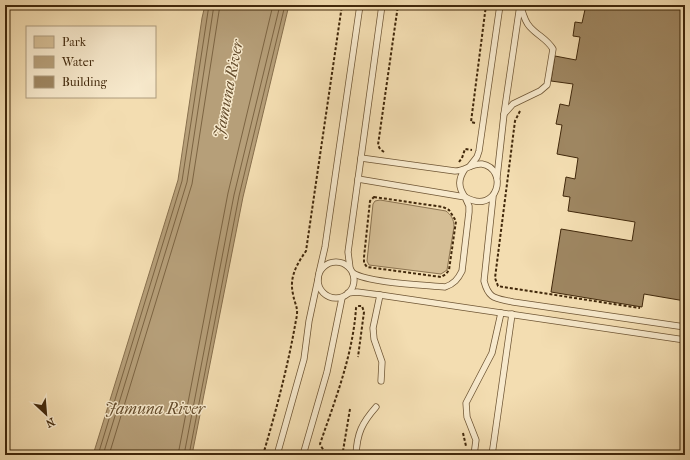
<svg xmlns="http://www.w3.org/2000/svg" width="690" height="460" viewBox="0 0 690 460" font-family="'IM FELL French Canon',serif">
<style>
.green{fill:#d5be95;stroke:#8b7350}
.water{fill:#b69f79;stroke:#876f4d}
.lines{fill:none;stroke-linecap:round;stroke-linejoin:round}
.shore{stroke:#7c6442;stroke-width:1}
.building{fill:#9e8661;stroke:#41280b}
.service-casing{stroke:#6e5534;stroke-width:7}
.path{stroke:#41280b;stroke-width:2;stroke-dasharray:3 2;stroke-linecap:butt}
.service{stroke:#f7e9cc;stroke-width:5.5}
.labels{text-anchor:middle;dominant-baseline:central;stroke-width:3;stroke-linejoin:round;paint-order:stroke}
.water-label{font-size:16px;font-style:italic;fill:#644c2c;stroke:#f7e9cc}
</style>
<rect width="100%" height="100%" fill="#f3ddb1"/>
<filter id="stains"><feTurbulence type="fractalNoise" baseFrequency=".005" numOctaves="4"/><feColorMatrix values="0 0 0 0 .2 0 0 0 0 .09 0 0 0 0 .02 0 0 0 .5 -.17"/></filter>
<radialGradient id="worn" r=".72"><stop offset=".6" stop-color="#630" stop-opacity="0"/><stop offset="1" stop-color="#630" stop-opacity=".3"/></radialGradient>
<path class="green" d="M380,200L446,211C451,215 454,219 454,227L447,270L441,274L369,265L367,261L373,204L375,201Z"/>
<polygon class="water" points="205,5 289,5 243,197 192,455 93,455 178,180 202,18"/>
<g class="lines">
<g class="shore">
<polyline points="98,455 182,181 209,5"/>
<polyline points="103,455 187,182 214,5"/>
<polyline points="109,455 192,184 220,5"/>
<polyline points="178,455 228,193 273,5"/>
<polyline points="184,455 234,195 280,5"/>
<polyline points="189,455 239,196 285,5"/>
</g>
</g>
<polygon class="building" points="586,5 685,5 685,301 644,294 642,307 551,292 561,229 632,241 635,222 568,211 570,197 563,196 566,177 575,179 578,158 557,154 562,125 556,124 560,104 569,106 573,84 551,81 555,56 576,60 580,37 573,36 575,22 582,23"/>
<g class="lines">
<defs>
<g id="service">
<path d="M504,114L513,104L540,91L547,85L553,49C546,38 538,36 530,27C525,22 523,14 521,7"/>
<path d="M361,158L455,171C465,171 472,163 482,164C509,169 498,216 465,197C458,187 458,179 465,169"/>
<polyline points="470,166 477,157 479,151 500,5"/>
<polyline points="497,177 504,114 520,5"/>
<path d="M493,197L484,281C489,300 496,298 513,302L685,327"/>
<circle cx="336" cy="280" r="18"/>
<polyline points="350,268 348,252 382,5"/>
<polyline points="319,273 325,247 360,5"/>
<path d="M353,273C369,283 425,285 445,287C454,284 458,279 462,271L469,212V206L465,197L358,179"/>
<polyline points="348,293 357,292 380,295 685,340"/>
<polyline points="380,295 373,328 374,339 382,362 381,381"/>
<polyline points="277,455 304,359 309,321 318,279"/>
<polyline points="303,455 327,372 342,298"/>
<path d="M356,455C357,433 362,423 376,407"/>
<polyline points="474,455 476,440 467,417 466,403 492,353 501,313"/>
<polyline points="492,455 512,314"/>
</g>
</defs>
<use href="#service" class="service-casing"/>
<g class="path">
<polyline points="520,111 515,121 495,278 498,286 503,287 640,308"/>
<polyline points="475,123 471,122 486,5"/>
<polyline points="384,152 380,149 378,145 398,5"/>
<polyline points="459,162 462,158 465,149 472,150"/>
<polygon points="374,197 443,207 449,210 456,221 449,270 446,274 441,277 367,267 364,263 364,257 370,201"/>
<path d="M350,409L343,451C335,458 324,454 320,444C335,400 353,355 356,308L358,306H362L364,312L358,357"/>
<polyline points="463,433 466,446"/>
<path d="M263,455C276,411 288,366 296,320C299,307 295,306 293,294C289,277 297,264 306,251L342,5"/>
</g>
<use href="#service" class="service"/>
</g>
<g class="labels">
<g class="water-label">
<text transform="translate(228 89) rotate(-79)">Jamuna River</text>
<text x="155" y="408">Jamuna River</text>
</g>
</g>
<rect width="690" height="460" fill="none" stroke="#f3ddb1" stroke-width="20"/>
<rect x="6" y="6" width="678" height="448" fill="none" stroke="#41280b" stroke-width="2"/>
<rect x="10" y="10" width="670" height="440" fill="none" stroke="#41280b"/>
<rect x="26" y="26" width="130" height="72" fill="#f7e9cc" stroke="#ae9c7f"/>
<rect x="34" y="36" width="20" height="12" fill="#d5be95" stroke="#ae9c7f"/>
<text x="62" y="46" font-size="12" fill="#41280b">Park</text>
<rect x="34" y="56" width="20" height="12" fill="#b69f79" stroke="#ae9c7f"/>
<text x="62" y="66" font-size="12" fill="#41280b">Water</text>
<rect x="34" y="76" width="20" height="12" fill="#9e8661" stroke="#ae9c7f"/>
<text x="62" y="86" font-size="12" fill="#41280b">Building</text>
<g transform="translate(46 414) rotate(154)" stroke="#f7e9cc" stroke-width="3" paint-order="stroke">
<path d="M0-3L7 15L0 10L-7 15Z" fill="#41280b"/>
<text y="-6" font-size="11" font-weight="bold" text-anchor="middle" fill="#41280b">N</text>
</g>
<rect width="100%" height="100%" filter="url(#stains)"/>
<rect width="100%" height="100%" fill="url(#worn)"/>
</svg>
